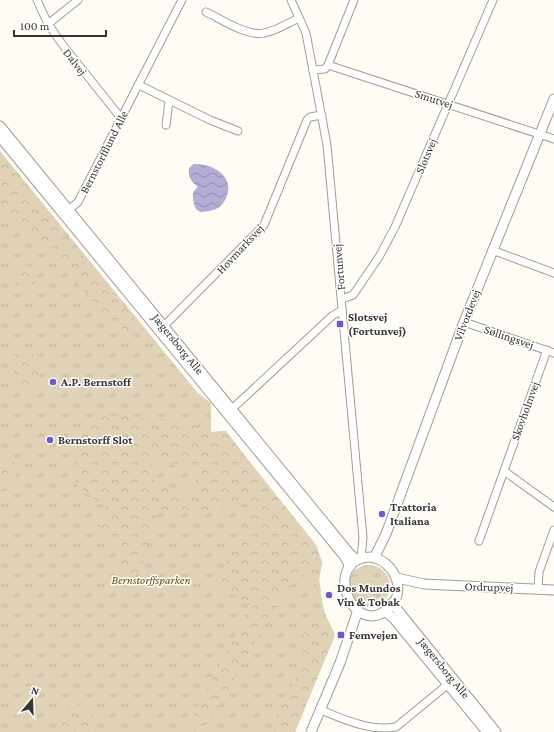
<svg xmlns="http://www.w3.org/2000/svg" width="554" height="732" viewBox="0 0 554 732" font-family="'Crimson Pro',serif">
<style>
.grass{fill:url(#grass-tufts)}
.forest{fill:url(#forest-crowns);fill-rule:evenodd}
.water{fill:url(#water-waves)}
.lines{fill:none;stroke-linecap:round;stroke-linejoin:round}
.minor-casing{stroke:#a19d95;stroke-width:9}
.tertiary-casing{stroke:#a19d95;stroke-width:11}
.minor{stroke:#fff;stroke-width:7}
.tertiary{stroke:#fff;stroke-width:9}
.poi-dot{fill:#7555cf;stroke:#fff;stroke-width:1.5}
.labels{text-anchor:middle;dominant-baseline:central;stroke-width:3;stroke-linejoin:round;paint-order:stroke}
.street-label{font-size:12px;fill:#373532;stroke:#fff}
.poi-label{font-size:12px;font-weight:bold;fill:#373532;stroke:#fff;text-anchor:start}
.park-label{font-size:12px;font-style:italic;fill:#654a00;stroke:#fff}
</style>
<defs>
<pattern id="grass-tufts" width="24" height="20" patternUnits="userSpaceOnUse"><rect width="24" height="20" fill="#dfd2b6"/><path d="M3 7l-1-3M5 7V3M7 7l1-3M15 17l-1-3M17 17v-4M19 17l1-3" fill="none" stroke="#c0b59d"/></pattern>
<pattern id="forest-crowns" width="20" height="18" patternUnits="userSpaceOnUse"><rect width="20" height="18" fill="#dfd2b6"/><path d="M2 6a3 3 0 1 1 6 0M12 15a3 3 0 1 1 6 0" fill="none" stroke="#c0b59d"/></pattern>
<pattern id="water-waves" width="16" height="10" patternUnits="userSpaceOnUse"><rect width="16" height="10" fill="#b3add6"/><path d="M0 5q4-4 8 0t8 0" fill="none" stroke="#928eae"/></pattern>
</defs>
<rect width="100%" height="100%" fill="#fffbf5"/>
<g class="grass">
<polygon points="0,151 197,392 211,403 211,432 226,431 252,465 316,545 322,562 319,579 322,602 325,614 335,635 295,732 0,732"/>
<circle cx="369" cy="586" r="21"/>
</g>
<g class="forest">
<polygon points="0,155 150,338 112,325 41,240 0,203"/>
<circle cx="26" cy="277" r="12"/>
<path d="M21,349C41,354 42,365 38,383L32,387H19L14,376V355Z"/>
<path d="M102,415L197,422L198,433L226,431L252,465L316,545L322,562L319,579L322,602L325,614L335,635L295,732H269L302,666L304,630L310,620L324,617L317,585L299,572L263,628L203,732H185L251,604L217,587L220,573L255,512L241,499L218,508L193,513L160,510L154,523L143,563L130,583L122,585L119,544L106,537L99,523L105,507L76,484L73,449L77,437ZM151,461L195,469C198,479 196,484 188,491C175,491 165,488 154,480Z"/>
<polygon points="0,458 22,465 0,502"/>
<path d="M73,703C88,708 96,716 99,732H57L55,729L61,711Z"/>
</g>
<path class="water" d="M194,164C213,163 236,177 226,198C224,202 221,207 216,209C211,211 205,212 200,212L196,209C193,201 190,192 198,187C191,182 188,177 189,168Z"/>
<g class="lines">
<defs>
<g id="minor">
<polyline points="37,0 48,24 65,48 121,118"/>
<polyline points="291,0 306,33 327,145 363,538 361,558"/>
<path d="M206,12C221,19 248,37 264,33C276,31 288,23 299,18"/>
<polyline points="48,24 78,0"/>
<polyline points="328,65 554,139"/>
<polyline points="313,70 325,69 328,65 354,0"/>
<polyline points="139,85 210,120 238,131"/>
<polyline points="166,125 169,101"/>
<polyline points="65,213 78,202 182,0"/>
<polyline points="492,250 554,273"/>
<polyline points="342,299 353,295 379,257 395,227 493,0"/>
<polyline points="464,322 554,353"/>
<polyline points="160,330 264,225 307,120 310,117 322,115"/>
<polyline points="232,409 332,316 342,310"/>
<polyline points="504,471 554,507"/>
<polyline points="479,541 547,350"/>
<polyline points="538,589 539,572 554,530"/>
<path d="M321,710C343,719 371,732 396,727L452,681"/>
</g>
<g id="tertiary">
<polyline points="0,126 350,554 357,560"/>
<polyline points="0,137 345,557 350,567"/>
<path d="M372,557C395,562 408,592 388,609C351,640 321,556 372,557Z"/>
<polyline points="374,558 386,534 464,322 554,99"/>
<polyline points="397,578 424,584 554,590"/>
<polyline points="392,603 496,732"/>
<polyline points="385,611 394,619 487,732"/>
<polyline points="311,732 340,663 358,610"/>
</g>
</defs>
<use href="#minor" class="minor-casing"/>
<use href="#tertiary" class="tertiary-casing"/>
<use href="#minor" class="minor"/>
<use href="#tertiary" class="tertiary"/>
</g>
<g class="poi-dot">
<rect x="336" y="320" width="8" height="8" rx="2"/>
<circle cx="53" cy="382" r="4"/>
<circle cx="50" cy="440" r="4"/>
<circle cx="382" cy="514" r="4"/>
<circle cx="329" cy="595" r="4"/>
<rect x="337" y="631" width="8" height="8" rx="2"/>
</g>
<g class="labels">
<g class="street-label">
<text transform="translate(75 62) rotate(52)">Dalvej</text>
<text transform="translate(434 99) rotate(18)">Smutvej</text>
<text transform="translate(104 152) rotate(-63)">Bernstorfflund Alle</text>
<text transform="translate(426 156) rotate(-67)">Slotsvej</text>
<text transform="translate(240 249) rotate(-47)">Hovmarksvej</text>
<text transform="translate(339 267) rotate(-95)">Fortunvej</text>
<text transform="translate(467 315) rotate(-69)">Vilvordevej</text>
<text transform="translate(509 337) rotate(19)">Søllingsvej</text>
<text transform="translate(178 344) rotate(51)">Jægersborg Alle</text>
<text transform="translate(525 411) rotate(-70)">Skovholmvej</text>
<text transform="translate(489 587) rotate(2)">Ordrupvej</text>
<text transform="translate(444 668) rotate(51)">Jægersborg Alle</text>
</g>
<g class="poi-label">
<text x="348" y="317">Slotsvej<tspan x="348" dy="14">(Fortunvej)</tspan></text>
<text x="61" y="382">A.P. Bernstoff</text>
<text x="58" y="440">Bernstorff Slot</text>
<text x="390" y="507">Trattoria<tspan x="390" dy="14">Italiana</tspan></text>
<text x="337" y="588">Dos Mundos<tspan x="337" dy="14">Vin &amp; Tobak</tspan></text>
<text x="349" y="635">Femvejen</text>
</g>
<g class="park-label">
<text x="151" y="580">Bernstorffsparken</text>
</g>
</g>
<g transform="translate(32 700) rotate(19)" stroke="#ffffff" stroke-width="3" paint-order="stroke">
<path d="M0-3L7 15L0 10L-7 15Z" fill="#373532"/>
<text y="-6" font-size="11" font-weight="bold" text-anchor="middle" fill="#373532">N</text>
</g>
<path d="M14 30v6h92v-6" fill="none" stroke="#373532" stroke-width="2"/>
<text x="20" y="30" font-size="12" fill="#373532" stroke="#ffffff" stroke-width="3" paint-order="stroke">100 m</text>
</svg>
